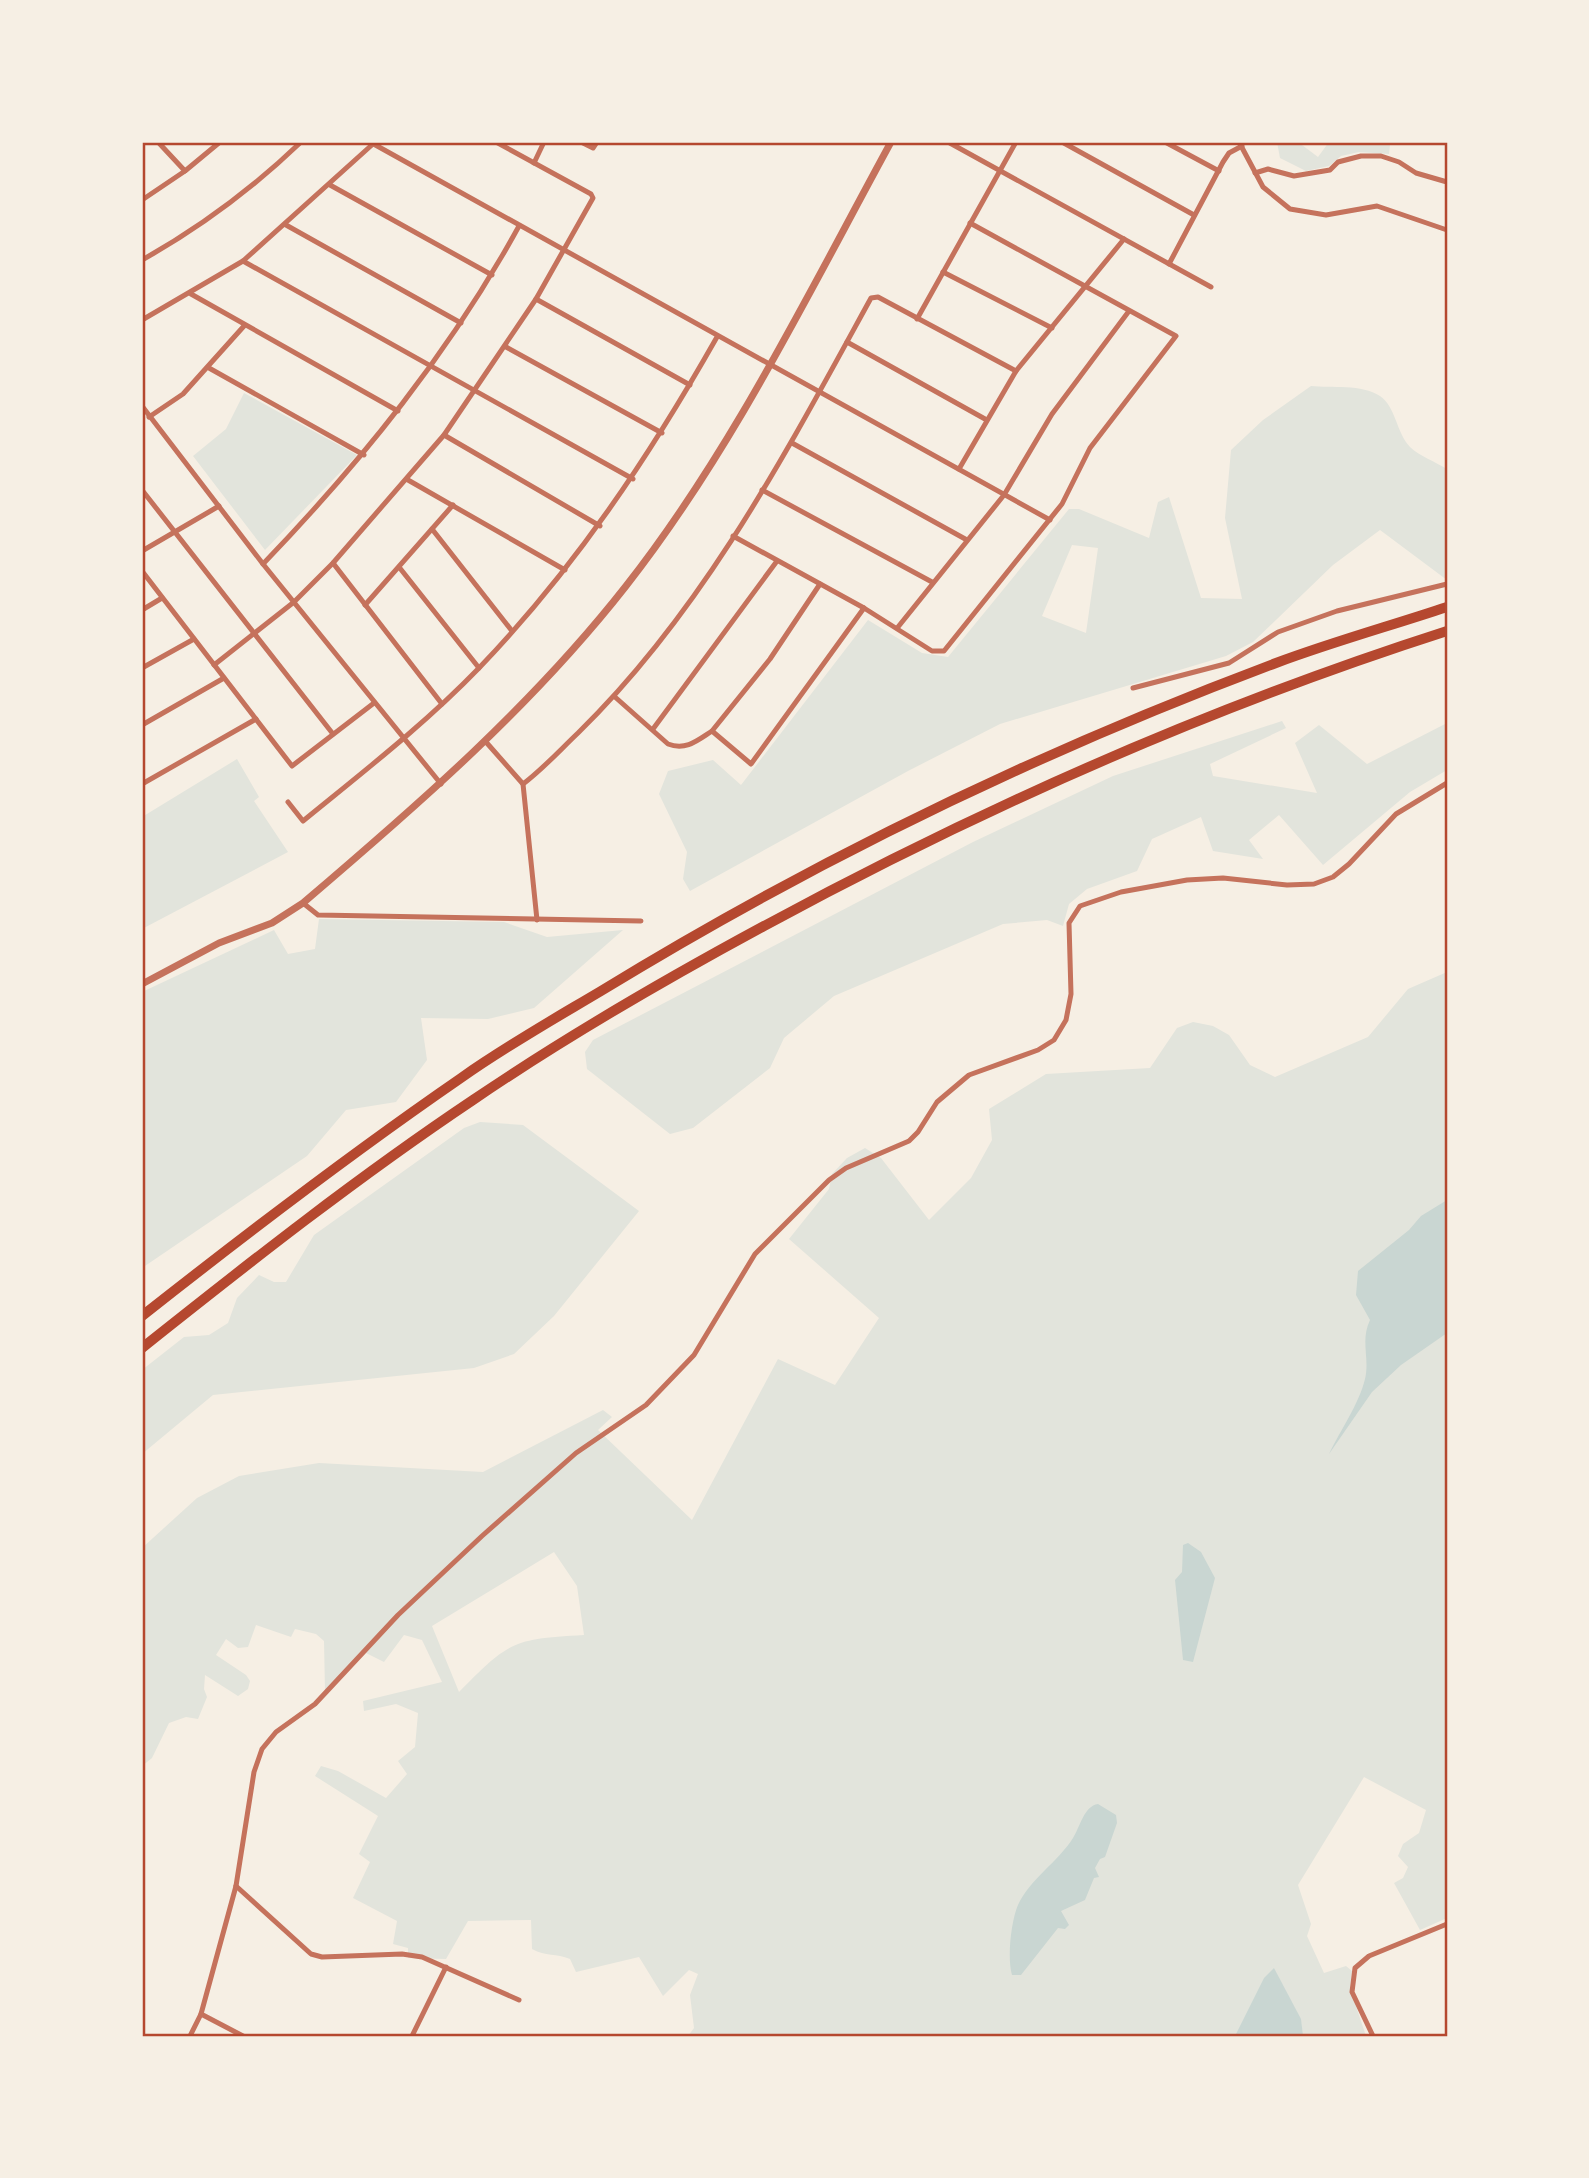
<svg xmlns="http://www.w3.org/2000/svg" width="1589" height="2178" viewBox="0 0 1589 2178" font-family="'Alegreya Sans',sans-serif">
<style>
.green{fill:#e2e4dc;fill-rule:evenodd}
.water{fill:#c9d6d2}
.lines{fill:none;stroke-linecap:round;stroke-linejoin:round}
.minor{stroke:#c5725c;stroke-width:5}
.tertiary{stroke:#c5725c;stroke-width:7}
.motorway{stroke:#b5482f;stroke-width:10}
.neatline{fill:none;stroke:#b5482f;stroke-width:2.5}
</style>
<rect width="100%" height="100%" fill="#f6efe4"/>
<g class="green">
<polygon points="1277,142 1298,142 1318,157 1329,142 1377,142 1390,145 1389,154 1359,152 1341,156 1329,166 1306,171 1280,158"/>
<path d="M1311,386C1331,388 1362,384 1380,396C1396,407 1396,432 1410,447C1419,456 1436,462 1447,469V580L1380,530L1333,565L1253,642L1226,656L1000,724L908,771L690,891L683,879L687,852L659,794L668,771L713,760L741,785L868,620L922,653L948,657L1069,509H1079L1149,538L1158,502L1169,497L1201,598L1242,599L1225,518L1231,450L1263,420ZM1072,545L1098,548L1086,633L1042,616Z"/>
<polygon points="244,393 357,455 265,550 193,456 226,429"/>
<polygon points="1282,721 1286,728 1210,764 1213,776 1317,793 1295,743 1319,725 1367,764 1447,723 1447,770 1410,792 1323,865 1279,815 1249,840 1263,859 1213,851 1201,817 1152,839 1137,871 1087,889 1069,904 1063,926 1047,920 1003,924 834,996 784,1038 770,1068 693,1128 670,1134 587,1069 585,1052 593,1040 973,842 1113,776"/>
<polygon points="237,759 259,797 254,801 288,852 142,929 142,817"/>
<polygon points="319,919 504,922 547,937 623,930 534,1008 488,1019 421,1018 427,1060 396,1102 346,1110 307,1156 142,1268 142,992 274,930 288,954 315,949"/>
<path d="M1447,972V1918L1420,1930L1394,1883L1403,1878L1408,1867L1398,1856L1403,1844L1419,1833L1426,1810L1364,1777L1298,1885L1311,1924L1307,1936L1324,1973L1346,1966L1352,1971L1350,1988L1366,2036H688L694,2028L690,1995L698,1974L689,1970L663,1996L639,1957L576,1972L570,1959C556,1953 546,1957 532,1949L531,1920L468,1921L446,1959L408,1958V1948L393,1944L397,1921L353,1898L370,1862L359,1854L378,1816L315,1776L321,1766L338,1771L386,1798L407,1774L398,1761L415,1747L418,1713L396,1704L364,1711L363,1701L442,1682L422,1640L404,1635L384,1662L362,1651L325,1691L324,1641L316,1634L295,1629L291,1637L256,1625L248,1647L238,1648L226,1639L216,1655L246,1675L250,1681L248,1689L238,1696L205,1675L204,1689L207,1697L198,1719L186,1717L169,1723L152,1758L142,1766V1548L197,1498L239,1476L319,1463L483,1472L603,1410L612,1417L598,1430L692,1520L778,1359L835,1385L879,1318L789,1239L829,1189L832,1174L847,1158L865,1148L881,1158L929,1220L971,1178L992,1140L989,1109L1046,1074L1150,1068L1177,1028L1193,1022L1213,1026L1229,1035L1250,1065L1275,1077L1368,1037L1408,989ZM554,1552L577,1586L584,1635C513,1639 509,1641 459,1692L432,1626Z"/>
<polygon points="480,1122 523,1125 639,1211 554,1316 514,1354 474,1368 213,1395 142,1454 142,1370 184,1337 209,1335 228,1323 237,1298 259,1275 274,1282 286,1282 314,1235 464,1128"/>
</g>
<g class="water">
<path d="M1447,1200V1333L1401,1365L1372,1392L1329,1454C1340,1431 1359,1404 1365,1379C1370,1358 1360,1341 1370,1320L1356,1295L1358,1271L1409,1230L1421,1216Z"/>
<polygon points="1188,1543 1201,1552 1215,1578 1193,1662 1183,1660 1175,1580 1182,1572 1183,1545"/>
<path d="M1098,1804L1116,1815L1117,1823L1105,1857L1100,1859L1095,1868L1099,1877L1094,1878L1085,1900L1061,1911L1069,1925L1065,1929L1058,1928L1021,1975H1012C1007,1958 1011,1921 1018,1905C1030,1879 1058,1862 1073,1838C1080,1827 1084,1806 1098,1804Z"/>
<polygon points="1274,1968 1301,2019 1303,2036 1235,2036 1264,1978"/>
</g>
<g class="lines">
<g class="minor">
<polyline points="158,142 185,171"/>
<polyline points="370,142 1050,520"/>
<polyline points="581,142 593,148 597,142"/>
<polyline points="948,142 1211,287"/>
<polyline points="1062,142 1194,215"/>
<polyline points="1165,142 1219,171"/>
<polyline points="1239,142 1263,187 1290,209 1326,215 1377,206 1447,230"/>
<polyline points="534,163 544,142"/>
<polyline points="1255,173 1268,169 1294,176 1330,170 1338,162 1361,156 1381,156 1399,162 1416,173 1447,182"/>
<polyline points="330,185 492,275"/>
<polyline points="142,200 185,171 220,142"/>
<polyline points="286,225 461,323"/>
<path d="M142,260C201,227 252,189 301,142"/>
<polyline points="243,261 633,479"/>
<polyline points="1169,264 1223,162 1229,153 1242,146"/>
<polyline points="943,272 1052,328"/>
<polyline points="191,294 398,411"/>
<polyline points="536,299 690,385"/>
<polyline points="917,319 1016,142"/>
<polyline points="142,320 243,261 374,143"/>
<polyline points="847,342 985,419"/>
<polyline points="506,347 662,433"/>
<polyline points="209,368 364,455"/>
<polyline points="142,406 263,564 441,784"/>
<polyline points="149,417 183,394 244,326"/>
<polyline points="444,435 600,526"/>
<polyline points="792,443 967,540"/>
<polyline points="959,469 1016,371 1124,239"/>
<polyline points="408,480 565,570"/>
<polyline points="142,490 333,734"/>
<polyline points="762,490 932,582"/>
<polyline points="432,529 512,631"/>
<polyline points="733,536 864,608 932,651 944,651 1062,504 1090,448 1176,336 970,223"/>
<polyline points="142,551 219,506"/>
<polyline points="333,563 442,704"/>
<path d="M263,564C362,461 450,352 519,226"/>
<polyline points="399,567 479,668"/>
<polyline points="142,571 292,766 374,703"/>
<polyline points="365,605 453,505"/>
<polyline points="142,610 162,598"/>
<polyline points="898,627 1004,495 1052,414 1129,311"/>
<polyline points="214,665 294,602 333,563 444,435 536,299 593,198 591,194 496,142"/>
<polyline points="142,668 194,639"/>
<polyline points="1133,688 1229,663 1278,632 1337,611 1447,584"/>
<path d="M615,697L668,744C686,751 698,740 712,731L751,764L864,608"/>
<polyline points="142,725 224,678"/>
<polyline points="653,729 777,561"/>
<polyline points="712,731 770,659 820,584"/>
<polyline points="486,742 523,784 537,920"/>
<polyline points="142,784 256,719"/>
<path d="M523,784C543,769 560,750 578,733C704,610 787,451 871,298L878,297L1016,371"/>
<path d="M288,802L303,821C363,772 425,724 479,668C575,568 649,457 717,337"/>
<polyline points="303,903 318,915 641,921"/>
<polyline points="236,1886 311,1954 322,1957 402,1954 422,1957 519,2000"/>
<polyline points="201,2014 243,2036"/>
<polyline points="190,2036 201,2014 236,1886 254,1772 262,1749 276,1732 315,1704 398,1615 482,1536 576,1453 646,1405 694,1355 755,1254 829,1180 846,1168 909,1141 918,1132 937,1102 969,1075 1038,1050 1054,1040 1066,1020 1071,994 1069,923 1080,906 1121,892 1187,880 1223,878 1287,885 1314,884 1333,877 1349,864 1396,814 1447,783"/>
<polyline points="412,2036 446,1967"/>
<polyline points="1373,2036 1352,1992 1355,1968 1369,1956 1447,1924"/>
</g>
<path class="tertiary" d="M142,984L219,943L272,923L303,903C418,805 532,706 626,586C732,451 809,292 891,142"/>
<g class="motorway">
<path d="M142,1316C246,1234 352,1153 461,1078C506,1046 554,1019 601,991C815,860 1041,751 1276,663C1332,642 1390,626 1447,607"/>
<path d="M142,1348C250,1262 358,1177 473,1100C567,1036 664,980 764,926C982,808 1210,707 1447,631"/>
</g>
</g>
<rect width="1589" height="2178" fill="none" stroke="#f6efe4" stroke-width="287"/>
<rect x="144" y="144" width="1302" height="1891" class="neatline"/>
</svg>
